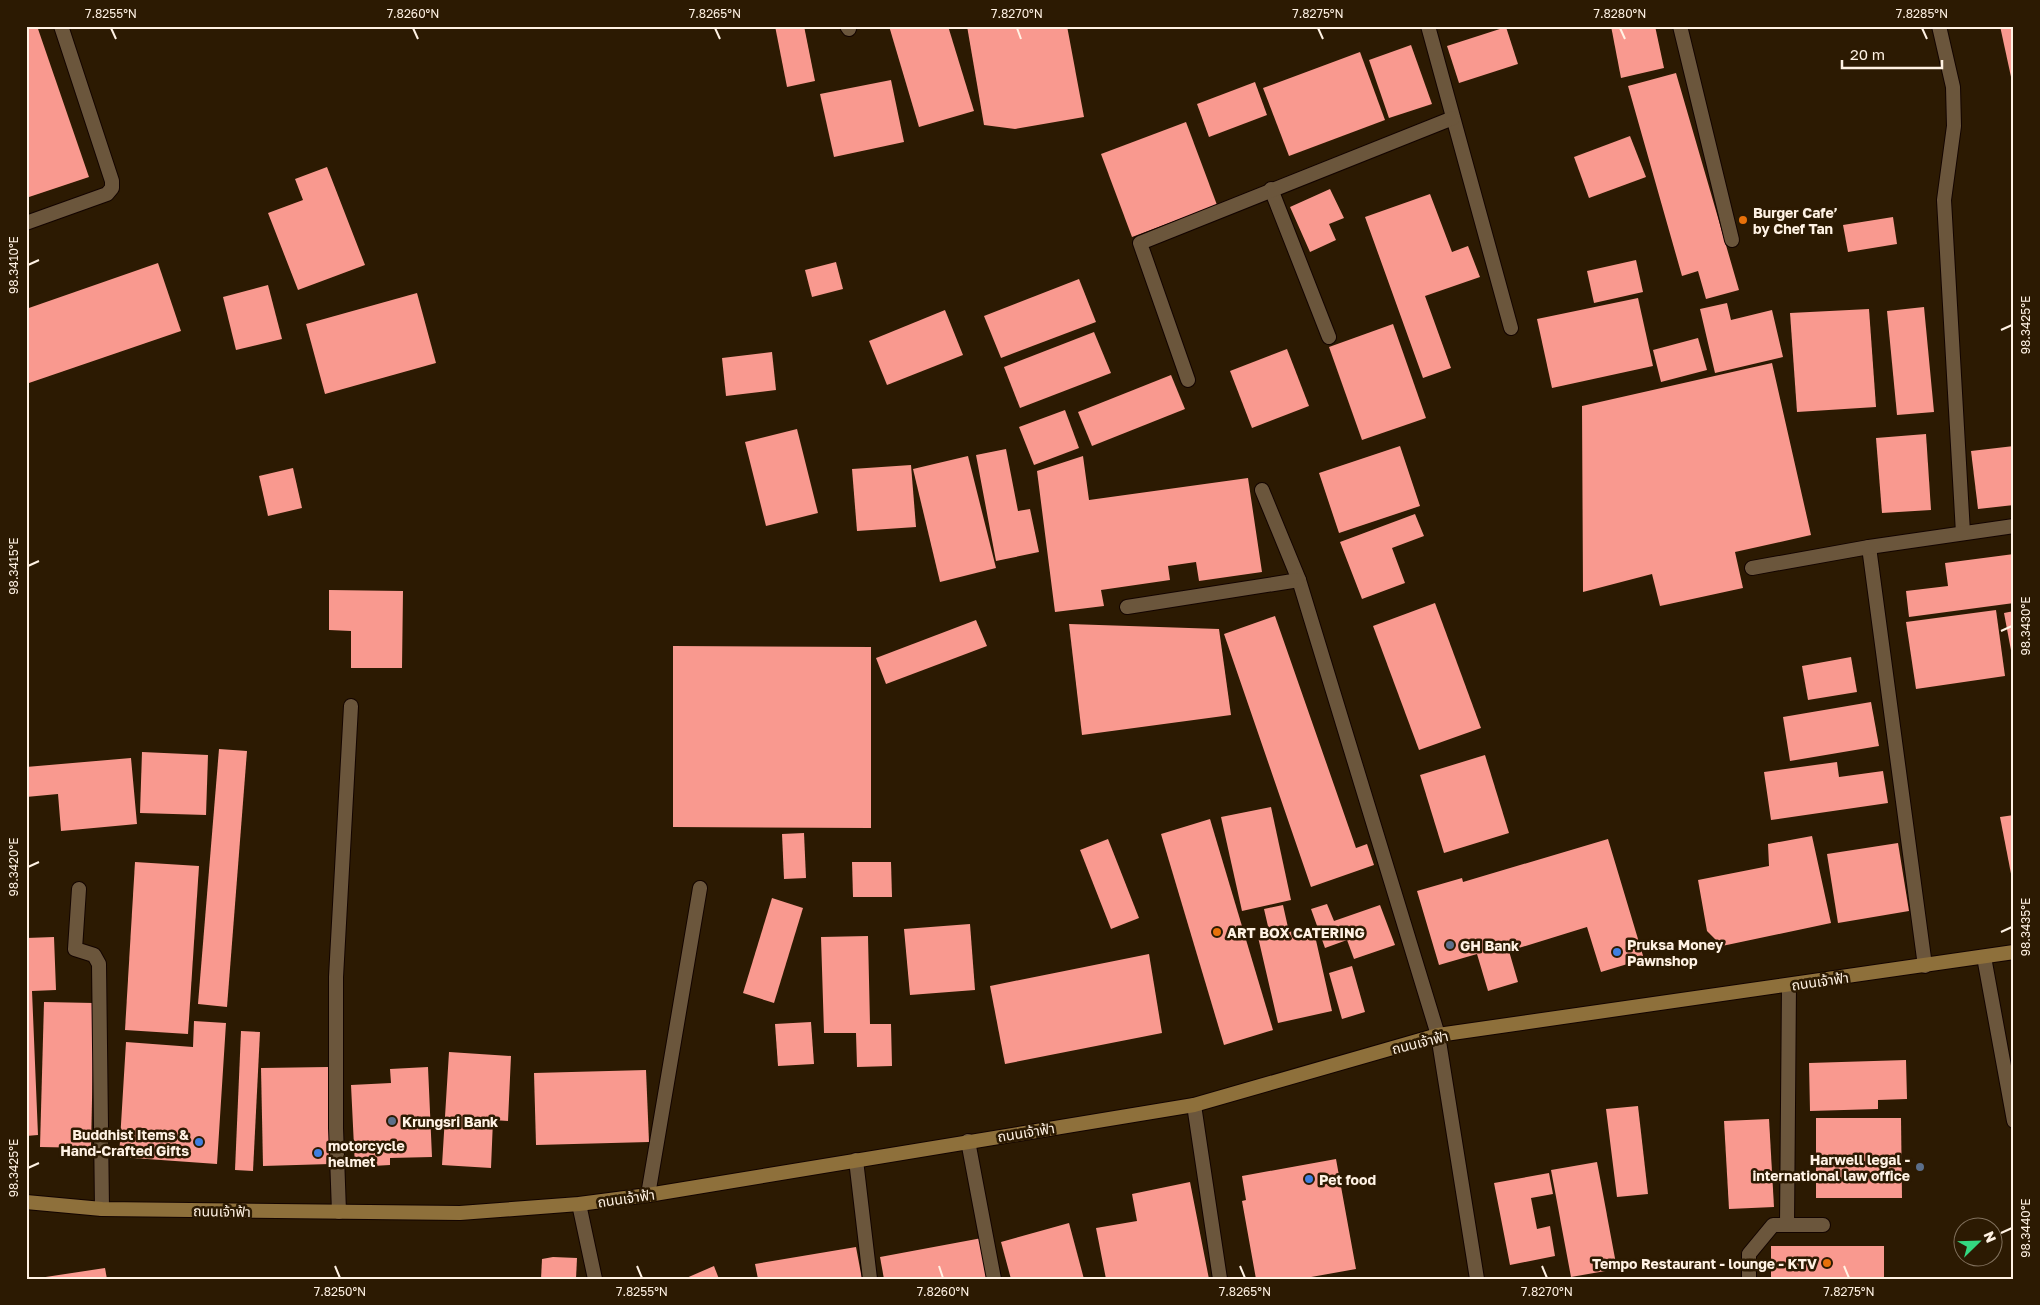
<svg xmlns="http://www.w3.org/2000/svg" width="2040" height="1305" viewBox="0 0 2040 1305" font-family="'Golos Text','Noto Sans Thai',sans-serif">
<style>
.building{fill:#f9998f}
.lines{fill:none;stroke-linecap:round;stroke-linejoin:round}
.service-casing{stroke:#130400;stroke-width:16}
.minor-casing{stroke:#130400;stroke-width:16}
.secondary-casing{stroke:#130400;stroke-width:16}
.service{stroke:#6b563c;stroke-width:14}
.minor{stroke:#6b563c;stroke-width:14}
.secondary{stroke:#8e703b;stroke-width:14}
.ticks{fill:none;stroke:#fff2e4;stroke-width:2}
.food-dot{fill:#e8710a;stroke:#2c1a02;stroke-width:2}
.service-dot{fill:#5c6f8a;stroke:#2c1a02;stroke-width:2}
.shop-dot{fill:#3f7fe0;stroke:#2c1a02;stroke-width:2}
.labels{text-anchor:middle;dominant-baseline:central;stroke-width:5;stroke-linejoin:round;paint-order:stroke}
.poi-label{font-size:14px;font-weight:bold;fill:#fff2e4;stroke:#2c1a02;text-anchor:start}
.street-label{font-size:14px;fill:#fff2e4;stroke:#2c1a02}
.neatline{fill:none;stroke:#fff2e4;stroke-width:2}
.ticks-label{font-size:12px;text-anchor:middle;fill:#fff2e4}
</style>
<rect width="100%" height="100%" fill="#2c1a02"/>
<g class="building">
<polygon points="26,26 37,26 89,177 26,198"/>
<polygon points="775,26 804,26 815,81 787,87"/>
<polygon points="889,26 948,26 974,111 919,127"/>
<polygon points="967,26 1067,26 1084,117 1015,129 984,125"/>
<polygon points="1611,26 1655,26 1664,68 1621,78"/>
<polygon points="2000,26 2014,26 2014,86 2013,86"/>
<polygon points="1506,27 1518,64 1459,83 1447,46"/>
<polygon points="1411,45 1432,104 1389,118 1369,60"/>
<polygon points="1360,52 1385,120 1289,156 1263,88"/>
<polygon points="1676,73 1739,290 1706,299 1698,271 1682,276 1628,86"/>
<polygon points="891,80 904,142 834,157 820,94"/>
<polygon points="1255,82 1267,115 1209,137 1197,104"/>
<polygon points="1186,122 1217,205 1132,237 1101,154"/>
<polygon points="1630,136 1646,177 1589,198 1574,157"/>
<polygon points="327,167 365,265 298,290 268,213 303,200 295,179"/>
<polygon points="1330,189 1344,218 1329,224 1336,240 1310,252 1290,207"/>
<polygon points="1430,194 1452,252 1468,246 1480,277 1425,296 1451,368 1423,378 1365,217"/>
<polygon points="1893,217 1897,244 1848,252 1843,225"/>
<polygon points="1636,260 1643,292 1594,303 1587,271"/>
<polygon points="836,262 843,289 812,297 805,270"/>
<polygon points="158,263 181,331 26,384 26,309"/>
<polygon points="1079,279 1096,322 1001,358 984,316"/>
<polygon points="268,285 282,339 236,350 223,297"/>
<polygon points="417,293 436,363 325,394 306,324"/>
<polygon points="1638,298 1653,366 1552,388 1537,319"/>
<polygon points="1727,303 1731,320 1772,310 1783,357 1715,373 1700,309"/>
<polygon points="1924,307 1934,412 1897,415 1887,311"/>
<polygon points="1869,309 1876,407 1797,412 1790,313"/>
<polygon points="945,310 963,355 887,385 869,341"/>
<polygon points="1393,324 1426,418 1362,440 1329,347"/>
<polygon points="1094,332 1111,373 1020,408 1004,367"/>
<polygon points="1698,338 1707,370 1661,382 1653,350"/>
<polygon points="1287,349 1309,406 1252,428 1230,371"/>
<polygon points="772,352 776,390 726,396 722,358"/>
<polygon points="1772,363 1811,535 1735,552 1743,588 1660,606 1652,574 1583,592 1582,406"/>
<polygon points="1171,375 1185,409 1092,446 1078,412"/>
<polygon points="1065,410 1079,448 1034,465 1019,427"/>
<polygon points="797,429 818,513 766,526 745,442"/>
<polygon points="1926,434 1931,510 1882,513 1876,438"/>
<polygon points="1400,446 1420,506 1339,533 1319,473"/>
<polygon points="2014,446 2014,505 1978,509 1971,451"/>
<polygon points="1006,449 1018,511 1030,509 1039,552 996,561 976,455"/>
<polygon points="968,456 996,568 940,582 913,469"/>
<polygon points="1083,456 1089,500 1248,478 1262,572 1199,581 1196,562 1168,566 1170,580 1101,590 1104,606 1055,612 1037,471"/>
<polygon points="911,465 916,527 857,531 852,469"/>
<polygon points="293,468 302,508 268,516 259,476"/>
<polygon points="1415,514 1424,536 1392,548 1405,583 1362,599 1340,542"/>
<polygon points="2014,554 2014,603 1909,617 1906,591 1948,586 1945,563"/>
<polygon points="329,590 403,591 402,668 351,668 351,631 329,630"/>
<polygon points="1435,603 1481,728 1419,750 1373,626"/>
<polygon points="1996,610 2005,676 1916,689 1906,622"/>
<polygon points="2014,611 2014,661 2013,661 2004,613"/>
<polygon points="1275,616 1356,848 1367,844 1374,865 1311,887 1224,634"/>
<polygon points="976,620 987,646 886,684 876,658"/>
<polygon points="1069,624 1219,629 1231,715 1082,735"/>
<polygon points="673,646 871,647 871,828 673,827"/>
<polygon points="1851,657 1857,692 1808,700 1802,666"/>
<polygon points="1871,702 1879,746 1790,761 1783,717"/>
<polygon points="219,749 247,751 227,1007 198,1004"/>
<polygon points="142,752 208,755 206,815 140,813"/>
<polygon points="1485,755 1509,833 1444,853 1420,775"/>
<polygon points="131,758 137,824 61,831 58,794 26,797 26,767"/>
<polygon points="1837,762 1839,777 1883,771 1888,803 1771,820 1764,772"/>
<polygon points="1271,807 1291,900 1242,911 1221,817"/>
<polygon points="2014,815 2014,884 2013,884 2000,817"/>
<polygon points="1210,819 1273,1030 1224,1045 1161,834"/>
<polygon points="804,833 806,878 784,879 782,834"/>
<polygon points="1812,836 1831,923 1722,946 1707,931 1698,880 1769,866 1768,844"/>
<polygon points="1108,839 1139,918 1111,929 1080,850"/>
<polygon points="1608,839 1644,959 1601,972 1587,927 1509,951 1518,982 1488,991 1477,954 1439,965 1417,891 1462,878 1463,882"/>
<polygon points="1898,843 1909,911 1838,923 1827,854"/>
<polygon points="135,862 199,866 188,1034 125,1030"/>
<polygon points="852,862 891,862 892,897 853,897"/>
<polygon points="772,898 803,908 774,1003 743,993"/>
<polygon points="1327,904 1334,921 1380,905 1395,945 1354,959 1347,940 1325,948 1311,909"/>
<polygon points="1283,905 1289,932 1313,927 1332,1011 1278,1023 1258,937 1270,935 1264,909"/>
<polygon points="970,924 975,990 910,995 904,929"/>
<polygon points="868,936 870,1024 891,1024 892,1066 857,1067 856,1033 824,1033 821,937"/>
<polygon points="54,937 56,990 32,991 38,1135 26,1136 26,938"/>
<polygon points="1149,954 1162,1033 1005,1064 990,986"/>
<polygon points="1352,966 1365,1012 1342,1019 1329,973"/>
<polygon points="44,1002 94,1003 91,1148 40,1147"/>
<polygon points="194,1021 226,1023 217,1164 119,1157 126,1042 193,1047"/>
<polygon points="811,1022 814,1064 778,1066 775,1024"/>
<polygon points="241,1031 260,1032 253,1171 235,1170"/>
<polygon points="449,1052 511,1056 508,1121 493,1120 491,1168 442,1165"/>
<polygon points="1906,1060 1907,1099 1878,1100 1878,1109 1810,1111 1809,1063"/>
<polygon points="328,1067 330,1164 263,1166 261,1068"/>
<polygon points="428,1067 432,1157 390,1158 390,1165 355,1167 351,1085 391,1083 390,1069"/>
<polygon points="646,1070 649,1142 536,1145 534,1073"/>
<polygon points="1638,1106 1648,1194 1617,1197 1606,1109"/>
<polygon points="1816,1118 1901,1118 1902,1198 1816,1198"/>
<polygon points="1769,1119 1774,1207 1729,1209 1724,1121"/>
<polygon points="1336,1159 1356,1269 1300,1279 1256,1279 1242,1201 1246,1200 1242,1176"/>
<polygon points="1597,1162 1617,1269 1571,1277 1551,1170"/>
<polygon points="1549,1173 1553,1194 1531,1198 1537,1229 1550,1226 1555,1256 1510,1265 1494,1183"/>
<polygon points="1190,1182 1209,1279 1106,1279 1096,1228 1137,1221 1132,1194"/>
<polygon points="1069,1223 1084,1279 1011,1279 1001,1242"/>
<polygon points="982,1238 990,1279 884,1279 880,1257"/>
<rect x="1771" y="1246" width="113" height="33"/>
<polygon points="856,1247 862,1279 758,1279 755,1264"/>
<polygon points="553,1257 577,1258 576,1279 541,1279 542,1259"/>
<polygon points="714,1266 719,1279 684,1279"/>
<polygon points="105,1268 107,1279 39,1279 39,1278"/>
</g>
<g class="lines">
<defs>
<g id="service">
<polyline points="26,223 107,194 112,188 112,181 61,26"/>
<polyline points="79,889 75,949 94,955 99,964 102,1209"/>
<polyline points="1438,1035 1477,1279"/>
<polyline points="1194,1105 1220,1279"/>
<polyline points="648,1195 700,888"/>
<polyline points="339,1212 336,1128 336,977 351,706"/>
<polyline points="1787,1225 1789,985"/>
<polyline points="1749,1279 1749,1254 1773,1225 1823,1225"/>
</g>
<g id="minor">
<polyline points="847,26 849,29"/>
<polyline points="1428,26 1511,328"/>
<polyline points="1680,26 1732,240"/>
<polyline points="1939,26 1953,87 1954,126 1944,200 1963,533"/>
<polyline points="1271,189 1329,337"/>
<polyline points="1188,380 1140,243 1453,118"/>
<polyline points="1262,490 1299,580 1438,1035"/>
<polyline points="1869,547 1925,966"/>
<polyline points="1752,568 1869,547 2014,526"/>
<polyline points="1127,607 1299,580"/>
<polyline points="1984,957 2014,1121"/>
<polyline points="968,1141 994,1279"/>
<polyline points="856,1160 870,1279"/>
<polyline points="579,1204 595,1279"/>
</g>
<polyline id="secondary" points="26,1202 102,1209 460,1213 579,1204 648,1195 1194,1105 1438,1035 2014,952"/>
</defs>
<use href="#service" class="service-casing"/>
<use href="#minor" class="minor-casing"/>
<use href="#secondary" class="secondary-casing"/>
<use href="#service" class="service"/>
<use href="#minor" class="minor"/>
<use href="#secondary" class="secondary"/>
</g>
<path class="ticks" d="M111,28L116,39M413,28L418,39M715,28L720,39M1017,28L1021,39M1318,28L1323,39M1620,28L1625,39M1922,28L1927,39M28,265L39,260M2001,330L2012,325M28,566L39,561M2001,631L2012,626M28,867L39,862M2001,932L2012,927M28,1168L39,1163M2001,1233L2012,1228M335,1266L340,1278M637,1266L642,1278M939,1266L943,1278M1240,1266L1245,1278M1542,1266L1547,1278M1844,1266L1849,1278"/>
<g class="food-dot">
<circle cx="1743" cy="220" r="5"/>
<circle cx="1217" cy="932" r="5"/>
<circle cx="1827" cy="1263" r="5"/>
</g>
<g class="service-dot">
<circle cx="1450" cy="945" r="5"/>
<circle cx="392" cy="1121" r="5"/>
<circle cx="1920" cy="1167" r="5"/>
</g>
<g class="shop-dot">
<circle cx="1617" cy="952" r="5"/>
<circle cx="199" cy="1142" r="5"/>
<circle cx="318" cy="1153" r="5"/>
<circle cx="1309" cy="1179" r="5"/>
</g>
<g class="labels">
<g class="poi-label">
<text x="1753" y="212">Burger Cafe’<tspan x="1753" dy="16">by Chef Tan</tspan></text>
<text x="1227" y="932">ART BOX CATERING</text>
<text x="1627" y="944">Pruksa Money<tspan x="1627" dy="16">Pawnshop</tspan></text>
<text x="1460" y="945">GH Bank</text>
<text x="402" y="1121">Krungsri Bank</text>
<text x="189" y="1134" text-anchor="end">Buddhist Items &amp;<tspan x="189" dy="16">Hand-Crafted Gifts</tspan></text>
<text x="328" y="1145">motorcycle<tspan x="328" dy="16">helmet</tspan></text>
<text x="1910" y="1159" text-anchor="end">Harwell legal -<tspan x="1910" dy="16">international law office</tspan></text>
<text x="1319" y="1179">Pet food</text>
<text x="1817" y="1263" text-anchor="end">Tempo Restaurant - lounge - KTV</text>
</g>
<g class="street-label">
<text transform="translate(1820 981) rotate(-8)">ถนนเจ้าฟ้า</text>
<text transform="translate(1420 1042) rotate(-14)">ถนนเจ้าฟ้า</text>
<text transform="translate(1026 1132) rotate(-9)">ถนนเจ้าฟ้า</text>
<text transform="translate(626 1198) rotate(-8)">ถนนเจ้าฟ้า</text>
<text transform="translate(222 1211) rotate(1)">ถนนเจ้าฟ้า</text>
</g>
</g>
<rect width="2040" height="1305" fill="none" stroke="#2c1a02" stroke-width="55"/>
<g transform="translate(1978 1242) rotate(67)"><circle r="24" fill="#2c1a02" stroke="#80705c"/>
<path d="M0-4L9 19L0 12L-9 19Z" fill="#34d881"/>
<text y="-8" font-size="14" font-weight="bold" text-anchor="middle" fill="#fff2e4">N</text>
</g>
<path d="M1842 60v8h100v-8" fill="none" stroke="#fff2e4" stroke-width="2.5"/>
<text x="1850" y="60" font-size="15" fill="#fff2e4" stroke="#2c1a02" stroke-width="4" paint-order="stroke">20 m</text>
<rect x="28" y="28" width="1984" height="1250" class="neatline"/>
<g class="ticks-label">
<text x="111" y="18">7.8255°N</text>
<text x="413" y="18">7.8260°N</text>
<text x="715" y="18">7.8265°N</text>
<text x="1017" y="18">7.8270°N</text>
<text x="1318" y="18">7.8275°N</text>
<text x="1620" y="18">7.8280°N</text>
<text x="1922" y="18">7.8285°N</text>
<text transform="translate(14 265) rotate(-90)" y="4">98.3410°E</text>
<text transform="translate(2026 325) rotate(-90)" y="4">98.3425°E</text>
<text transform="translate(14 566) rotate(-90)" y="4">98.3415°E</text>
<text transform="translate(2026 626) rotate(-90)" y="4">98.3430°E</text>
<text transform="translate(14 867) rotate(-90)" y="4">98.3420°E</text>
<text transform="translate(2026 927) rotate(-90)" y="4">98.3435°E</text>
<text transform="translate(14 1168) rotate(-90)" y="4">98.3425°E</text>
<text transform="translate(2026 1228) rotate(-90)" y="4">98.3440°E</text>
<text x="340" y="1296">7.8250°N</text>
<text x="642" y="1296">7.8255°N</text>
<text x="943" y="1296">7.8260°N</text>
<text x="1245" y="1296">7.8265°N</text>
<text x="1547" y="1296">7.8270°N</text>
<text x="1849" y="1296">7.8275°N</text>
</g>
</svg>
